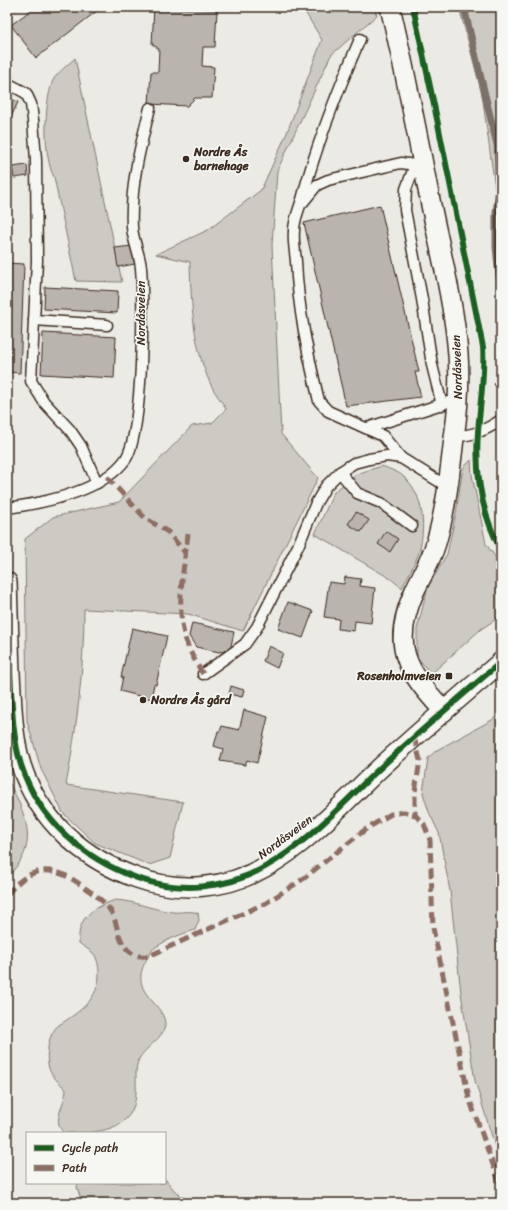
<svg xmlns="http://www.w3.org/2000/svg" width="508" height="1210" viewBox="0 0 508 1210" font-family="Sriracha,sans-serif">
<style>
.green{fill:#cdcac4;stroke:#847a71}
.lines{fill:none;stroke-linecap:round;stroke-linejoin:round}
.stream{stroke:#7c7167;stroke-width:7}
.building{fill:#bab4ae;stroke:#3b2a1e}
.service-casing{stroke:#3b2a1e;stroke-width:13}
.minor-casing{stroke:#3b2a1e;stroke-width:22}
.service{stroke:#f6f6f2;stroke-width:10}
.minor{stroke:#f6f6f2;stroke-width:19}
.quiet{stroke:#8d6e63;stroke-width:5;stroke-dasharray:10 5;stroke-linecap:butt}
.cycleway-casing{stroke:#f6f6f2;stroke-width:8}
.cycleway{stroke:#1b5e20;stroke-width:6}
.poi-dot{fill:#3b2a1e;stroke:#f6f6f2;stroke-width:1.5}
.labels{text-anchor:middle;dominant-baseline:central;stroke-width:3.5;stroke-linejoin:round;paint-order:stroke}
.poi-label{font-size:12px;font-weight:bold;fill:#3b2a1e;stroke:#f6f6f2;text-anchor:start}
.street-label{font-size:12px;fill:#3b2a1e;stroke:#f6f6f2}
</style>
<rect width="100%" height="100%" fill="#ebeae5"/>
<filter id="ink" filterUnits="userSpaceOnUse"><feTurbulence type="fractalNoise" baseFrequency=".025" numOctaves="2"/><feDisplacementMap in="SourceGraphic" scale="8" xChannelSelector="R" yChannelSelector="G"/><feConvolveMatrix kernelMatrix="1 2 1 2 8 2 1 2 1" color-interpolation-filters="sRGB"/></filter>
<g filter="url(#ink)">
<g class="green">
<path d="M302,7H375L377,15L331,55L277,171L272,245L281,434L318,478L243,631L188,614L84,609C84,669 77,727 66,785L183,802L170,858L149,865L95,843L63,813L41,769L27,721L25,539L53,517L119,502L192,426L212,423L226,409C222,401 215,394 211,385C193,347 191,304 190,262L156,254L208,230L261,190L286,135L322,40Z"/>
<polygon points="459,7 501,7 501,231 482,94"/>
<path d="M75,58L122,282L76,281L54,177C43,156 44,106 52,83C54,75 68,65 75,58Z"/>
<polygon points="471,460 472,475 486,544 501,565 501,616 481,629 431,674 417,657 417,629 428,587 447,554 456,513 463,468"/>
<path d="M382,466C389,469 399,472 404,477C425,495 426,531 418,555C414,566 407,577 402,588L391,579L315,534L334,492L356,474Z"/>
<polygon points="501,712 501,1166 475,1081 461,993 450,891 439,833 429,812 423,793 428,758 437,750 492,720"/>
<path d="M7,776C9,783 13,791 17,798C31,830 34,851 7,877Z"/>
<path d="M115,900C135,901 153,910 173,912C182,913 189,910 198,913L199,920L195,930C181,934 168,939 156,947C152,949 150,953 148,957C140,970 137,982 148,996C154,1004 164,1012 165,1023C166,1037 145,1047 139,1059C134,1069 137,1081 136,1092C135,1133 95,1133 64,1133C51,1121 65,1105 66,1090C61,1083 51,1077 49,1068C45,1057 48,1032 59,1025C79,1012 100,999 99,972C99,967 97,958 94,954C90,950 84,947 79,943C77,917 93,908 115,900Z"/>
<polygon points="165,1179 175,1191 190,1203 82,1203 77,1187 78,1183 165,1183"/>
</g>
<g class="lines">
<polyline class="stream" points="464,7 497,145 499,188 496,213 496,247 501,293"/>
</g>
<g class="building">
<polygon points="35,7 102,7 36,58 11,25"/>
<polygon points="154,7 217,10 215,47 203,47 202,66 214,67 212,98 195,98 187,106 149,104 151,72 158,72 159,49 152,44"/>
<polygon points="7,97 18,102 7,126"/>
<polygon points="27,165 28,176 14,178 12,167"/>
<polygon points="380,205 419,372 415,372 421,397 346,406 304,223"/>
<polygon points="132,246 135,264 118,267 115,248"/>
<polygon points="7,263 24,264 20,373 7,372"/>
<polygon points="45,287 118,291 117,313 44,309"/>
<polygon points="43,333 116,337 114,378 41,374"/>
<polygon points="501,379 501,393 494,384"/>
<polygon points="356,512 369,520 361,532 348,524"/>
<polygon points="386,531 398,539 390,552 378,544"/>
<polygon points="345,577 361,579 360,586 375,588 371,623 355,621 354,631 338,629 339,619 324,617 329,582 344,584"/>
<polygon points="288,602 313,611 303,638 278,629"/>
<polygon points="192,623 234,632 230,651 219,652 196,647 189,636"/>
<polygon points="132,628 167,636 156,685 154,684 151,699 120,691 123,677 121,677"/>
<polygon points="269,646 283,653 277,668 263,661"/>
<polygon points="231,686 244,690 242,697 229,694"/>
<polygon points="244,710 268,717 257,763 247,760 245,765 220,761 223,749 214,746 218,731 220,731 222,726 239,730"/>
</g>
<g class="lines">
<defs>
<g id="service">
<path d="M360,39C338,90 317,142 303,196C300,208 294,218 294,231C293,241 295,251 296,261C298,309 308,355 319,401L328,411L383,436L401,458"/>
<polyline points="7,83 26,93 31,104 33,120 36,160 37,261 31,381 44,402 70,430 81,446 97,483"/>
<polyline points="415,165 406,189 405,210 422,299 432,365 442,405"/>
<polyline points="303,202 317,185 328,180 401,163 415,165 420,164"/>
<polyline points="34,320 107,325"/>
<polyline points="367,428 448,402"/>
<path d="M454,436C473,436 486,430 501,420"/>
<polyline points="340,472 357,493 381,503 412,526"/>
<path d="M7,508C44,503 102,491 125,460C143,436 144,302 141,268C140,255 133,241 132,227C130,187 140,147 150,108"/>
<polyline points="203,674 245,644 257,627 298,546 316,503 326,486 340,472 354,463 369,459 387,456 401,458 448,487"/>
</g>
<g id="minor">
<path d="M390,7C406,73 418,139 431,205C441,254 454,304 458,354C460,382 458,410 454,438C450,473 446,509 436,543C431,560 422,575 415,590C390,646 406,670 444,711"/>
<path d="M7,582C8,612 9,643 10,674C12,704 12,736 21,765C39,821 84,859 137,878C179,893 227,889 265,867C309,842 344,802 380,768C419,732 460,697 501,662"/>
</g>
</defs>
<use href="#service" class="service-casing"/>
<use href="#minor" class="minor-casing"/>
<use href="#service" class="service"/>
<use href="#minor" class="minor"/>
<g class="quiet">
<polyline points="107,477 145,518 168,532 186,554"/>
<path d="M188,534C184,568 175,608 186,641C190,653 197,664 203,674"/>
<polyline points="414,737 420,760 415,792 415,815"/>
<path d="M7,895C31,863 56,865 85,888C94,894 104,901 110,910C118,922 117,939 127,949C133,956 141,957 149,956L266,903L303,879L366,829L391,814L404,812L415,815L424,824L430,840L433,928L469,1098L501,1187"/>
</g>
<defs>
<g id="cycleway">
<path d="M413,7L437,119L483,347C485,376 480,403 478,432C475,474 481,513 501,550"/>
<path d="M7,582C8,612 9,643 10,674C12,704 12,736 21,765C39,821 84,859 137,878C179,893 227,889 265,867C309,842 344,802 380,768C419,732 460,697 501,662"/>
</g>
</defs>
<use href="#cycleway" class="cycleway-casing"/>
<use href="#cycleway" class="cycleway"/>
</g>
</g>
<g class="poi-dot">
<circle cx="186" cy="159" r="4"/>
<rect x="445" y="672" width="8" height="8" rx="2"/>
<circle cx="143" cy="700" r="4"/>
</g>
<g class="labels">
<g class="poi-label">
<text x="194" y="152">Nordre Ås<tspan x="194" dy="14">barnehage</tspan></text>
<text x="441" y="676" text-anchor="end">Rosenholmveien</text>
<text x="151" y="700">Nordre Ås gård</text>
</g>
<g class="street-label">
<text transform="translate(141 313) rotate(-90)">Nordåsveien</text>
<text transform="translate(457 367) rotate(-92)">Nordåsveien</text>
<text transform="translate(285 837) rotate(-37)">Nordåsveien</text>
</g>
</g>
<rect width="508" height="1210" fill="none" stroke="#f6f6f2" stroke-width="24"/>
<rect x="12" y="12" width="484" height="1186" fill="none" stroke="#3b2a1e" stroke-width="1.5" filter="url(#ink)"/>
<rect x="26" y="1132" width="140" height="52" fill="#f6f6f2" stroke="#aba49d"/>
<rect x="34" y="1145" width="20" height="6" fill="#1b5e20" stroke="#aba49d"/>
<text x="62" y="1152" font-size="12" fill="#3b2a1e">Cycle path</text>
<rect x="34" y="1165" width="20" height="6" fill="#8d6e63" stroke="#aba49d"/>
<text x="62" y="1172" font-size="12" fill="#3b2a1e">Path</text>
</svg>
